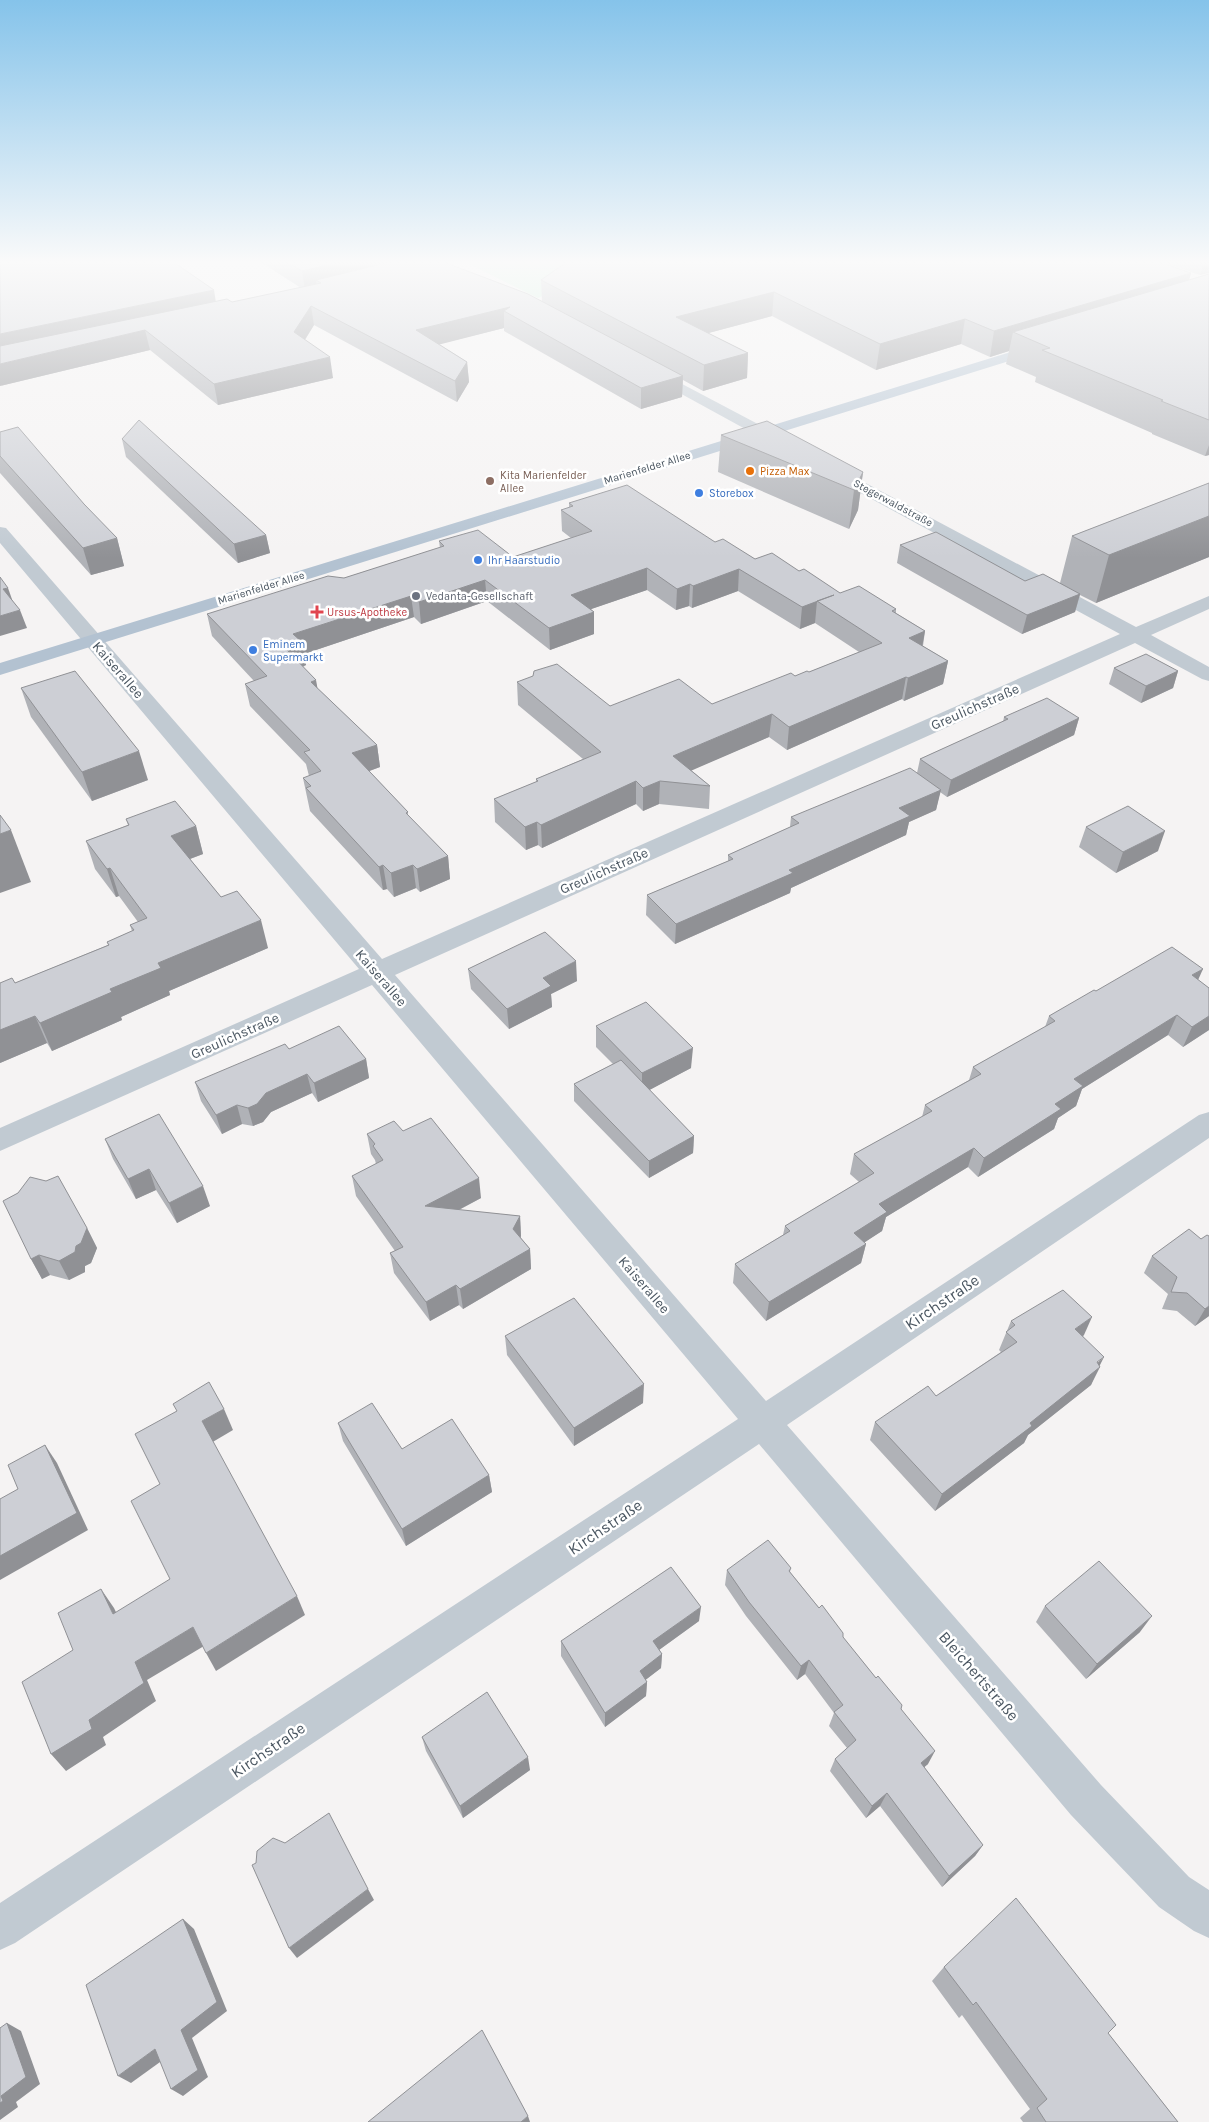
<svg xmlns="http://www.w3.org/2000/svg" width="1209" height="2122" viewBox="0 0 1209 2122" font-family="Karla,sans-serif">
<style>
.green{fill:#c3f1d5}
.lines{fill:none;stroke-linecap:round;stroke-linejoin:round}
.minor{fill:#c1cad2;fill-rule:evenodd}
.major{fill:#b3c2d1;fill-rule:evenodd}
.wall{fill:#b0b2b7}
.shaded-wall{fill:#909195}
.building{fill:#cdcfd5;stroke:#909195}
.food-dot{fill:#e8710a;stroke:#fff;stroke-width:2}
.education-dot{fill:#8d6e63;stroke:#fff;stroke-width:2}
.shop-dot{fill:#3f7fe0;stroke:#fff;stroke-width:2}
.worship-dot{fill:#6b7280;stroke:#fff;stroke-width:2}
.health-dot{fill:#e0444e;stroke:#fff;stroke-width:2}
.labels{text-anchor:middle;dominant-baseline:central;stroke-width:5;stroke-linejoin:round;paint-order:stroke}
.far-street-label{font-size:11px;fill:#4a5661;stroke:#fff}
.far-food-label{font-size:11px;fill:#c56008;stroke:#fff;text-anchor:start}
.far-education-label{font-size:11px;fill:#785e54;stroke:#fff;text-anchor:start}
.far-shop-label{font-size:11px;fill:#366cbe;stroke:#fff;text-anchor:start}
.far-worship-label{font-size:11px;fill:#5b616d;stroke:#fff;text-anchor:start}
.far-health-label{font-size:11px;fill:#be3a42;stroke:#fff;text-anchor:start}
.street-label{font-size:14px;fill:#4a5661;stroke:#fff}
.near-street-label{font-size:16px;fill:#4a5661;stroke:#fff}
</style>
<rect width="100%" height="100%" fill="#f5f3f3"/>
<polygon class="green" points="468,261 570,261 603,270 538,298 465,262"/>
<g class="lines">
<g class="minor">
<polygon points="432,261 452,261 450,264 407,276 401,272 402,269"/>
<polygon points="650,367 790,441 792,444 790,447 778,447 645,374 643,371 645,368"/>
<polygon points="828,463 1136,627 1209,596 1209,609 1151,635 1209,667 1209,681 1202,679 1135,643 395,975 766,1401 1199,1115 1209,1112 1209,1138 787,1425 1101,1785 1189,1877 1209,1890 1209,1938 1194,1931 1159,1907 1071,1815 759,1444 15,1943 0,1950 0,1903 738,1419 372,985 0,1151 0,1128 359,969 0,543 0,527 6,528 382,959 1120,634 822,472 820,468 822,464"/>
</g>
<polygon class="major" points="1043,342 1048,343 1050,346 1048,349 0,675 0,663"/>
</g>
<g class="wall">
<polygon points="259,261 441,261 542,301 541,280 1191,273 1189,280 1209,274 1209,455 1205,456 1152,434 1152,433 1035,382 1036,377 1006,364 1009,351 990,357 961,344 876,370 772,316 708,333 748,353 747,378 703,391 683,380 682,397 641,409 504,331 504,328 439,344 467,362 469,382 457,402 314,325 305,340 333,378 218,405 150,350 0,386 216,301 232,302 301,288"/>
<polygon points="1158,261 1209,261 1200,275"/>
<polygon points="0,432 117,538 124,566 91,575 0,473"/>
<polygon points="721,435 863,472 858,510 849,529 718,472"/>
<polygon points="122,439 266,535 270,553 238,563 126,457"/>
<polygon points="1209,483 1209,557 1096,603 1080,595 1075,612 1022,634 897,563 900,545 1025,581 1060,583 1072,536"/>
<polygon points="569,503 715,542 755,559 799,571 840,593 896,609 896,613 925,631 923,646 948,661 943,684 904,701 902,699 787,750 769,737 691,770 710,786 709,809 659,804 643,811 636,804 542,848 538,845 526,850 495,822 494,799 536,782 536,779 583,759 518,705 517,682 610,706 712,704 795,676 809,672 859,652 815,623 800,629 738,591 692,608 689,606 676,610 647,590 591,609 594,612 594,634 550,650 487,601 421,624 414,617 304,654 306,665 303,667 317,688 377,745 380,767 369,771 408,812 408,816 448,856 450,879 420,892 416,888 394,897 387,889 383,890 310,811 303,778 309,776 306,764 250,706 245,684 254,681 212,636 207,614 344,578 440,548 439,541 513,557 571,538 562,531 561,510 569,508"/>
<polygon points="1114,668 1178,671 1173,688 1141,703 1109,684"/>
<polygon points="21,688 148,780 92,801 31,717"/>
<polygon points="1004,717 1079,718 1074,735 947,797 940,792 936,810 909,822 906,835 791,888 790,893 675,944 646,915 647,895 728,861 728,855 790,827 791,817 917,773 920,759 1003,722"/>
<polygon points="126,819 196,826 203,854 190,859 221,897 268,948 169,991 170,995 121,1017 122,1020 52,1051 47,1043 0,1063 0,983 15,983 108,945 107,942 132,931 130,925 138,922 119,896 116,897 95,869 86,841 128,825"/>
<polygon points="1086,827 1158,851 1116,873 1079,847"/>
<polygon points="468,969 577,981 551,994 552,1007 509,1029 471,989"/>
<polygon points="1198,980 1209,988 1209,1030 1183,1047 1168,1035 1082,1089 1076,1106 1058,1118 1054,1129 978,1177 968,1167 886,1217 882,1231 864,1242 866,1244 861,1263 766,1321 733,1283 735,1264 783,1235 785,1226 859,1182 850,1174 854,1154 922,1117 925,1105 969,1080 973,1067 1045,1027 1049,1016 1096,991"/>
<polygon points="596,1026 691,1068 649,1090 694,1136 693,1153 649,1178 574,1101 574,1084 613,1064 596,1047"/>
<polygon points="289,1049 366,1059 369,1078 318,1102 312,1093 271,1112 263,1122 253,1126 242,1124 222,1134 201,1101 195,1082"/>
<polygon points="403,1131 481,1198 459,1210 520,1216 521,1236 521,1238 530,1249 531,1269 463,1309 459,1305 430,1321 394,1273 390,1253 395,1251 356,1196 352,1176 376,1164 375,1160 371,1154 367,1134"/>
<polygon points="105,1139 210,1206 177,1223 156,1190 136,1199 113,1159"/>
<polygon points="87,1228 97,1248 91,1263 85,1266 85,1272 69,1280 50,1275 42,1279 31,1259"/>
<polygon points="1201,1239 1209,1316 1195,1326 1177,1311 1162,1309 1168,1294 1144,1273 1152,1256"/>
<polygon points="1011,1321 1084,1335 1083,1336 1099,1365 1091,1385 1028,1435 1024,1443 935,1511 870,1440 875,1422 936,1396 1001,1352 999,1350"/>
<polygon points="505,1336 643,1403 574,1446 507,1355"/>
<polygon points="338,1423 402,1449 489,1475 492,1492 406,1546 343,1441"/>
<polygon points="791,1568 790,1572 901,1709 928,1764 924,1767 983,1845 975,1856 942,1887 880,1806 866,1818 830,1771 835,1759 847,1748 829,1726 834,1713 805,1674 797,1680 746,1616 725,1585 727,1570"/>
<polygon points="1045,1606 1140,1632 1086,1679 1036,1622"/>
<polygon points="699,1621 659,1650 662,1654 661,1668 645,1680 647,1682 646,1696 605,1727 561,1656 561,1641"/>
<polygon points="422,1737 530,1770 463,1818 426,1751"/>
<polygon points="944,1967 1108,2033 1178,2122 1023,2122 1020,2118 1030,2109 962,2015 959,2018 932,1981"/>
</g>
<g class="shaded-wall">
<polygon points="344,261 421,261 321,283 316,280 317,287 305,290 302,271"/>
<polygon points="1204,261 1209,261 1209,273 1200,275"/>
<polygon points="1191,273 1184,297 1013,332 1009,351 990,357 994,331"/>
<polygon points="214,290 217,309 0,355 0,334"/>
<polygon points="774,292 772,316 675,342 676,317"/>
<polygon points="311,306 314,325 297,352 294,332"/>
<polygon points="510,307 504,311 504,328 418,350 416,330"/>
<polygon points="965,319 961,344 876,370 880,344"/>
<polygon points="145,330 150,350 0,386 0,364"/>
<polygon points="748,353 747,378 703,391 704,365"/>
<polygon points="330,357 333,378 218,405 214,384"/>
<polygon points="467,362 469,382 457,402 455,381"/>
<polygon points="683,376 682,397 641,409 641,388"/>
<polygon points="1209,445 1209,455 1205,456"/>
<polygon points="863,472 858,510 849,529 854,490"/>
<polygon points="1209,516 1209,557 1096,603 1109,555"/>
<polygon points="266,535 270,553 238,563 234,544"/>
<polygon points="117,538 124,566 91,575 83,548"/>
<polygon points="647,568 647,590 571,616 571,595"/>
<polygon points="739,569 738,591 692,608 693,586"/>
<polygon points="485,580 487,601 421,624 419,602"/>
<polygon points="690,584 689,606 676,610 677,589"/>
<polygon points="8,588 14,605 3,589"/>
<polygon points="1080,594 1075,612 1022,634 1027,615"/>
<polygon points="411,596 414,617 304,654 306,665 290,671 286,649 293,634"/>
<polygon points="817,601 815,623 800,629 802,607"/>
<polygon points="20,610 27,628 0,636 0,616"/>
<polygon points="594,612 594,634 550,650 549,628"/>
<polygon points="925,631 921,653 909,638"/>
<polygon points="948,661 943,684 904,701 908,678"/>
<polygon points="1178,671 1173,688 1141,703 1146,686"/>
<polygon points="906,677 902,699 787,750 789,727"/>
<polygon points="316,680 320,702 311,682"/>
<polygon points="772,714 769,737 672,779 673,756"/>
<polygon points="1079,718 1074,735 947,797 951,780"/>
<polygon points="377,745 380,767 356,776 352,753"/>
<polygon points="139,751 148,780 92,801 82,772"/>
<polygon points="636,781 636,804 542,848 541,825"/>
<polygon points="660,781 659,804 643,811 643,788"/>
<polygon points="941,790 936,810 909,822 906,835 791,888 790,893 675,944 676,924 789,870 899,808"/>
<polygon points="537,822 538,845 526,850 525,827"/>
<polygon points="196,826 203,854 179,863 171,836"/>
<polygon points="11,830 31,882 0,893 0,834"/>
<polygon points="1165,831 1158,851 1116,873 1123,852"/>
<polygon points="448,856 450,879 420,892 417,869"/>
<polygon points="383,865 387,889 383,890 379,867"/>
<polygon points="413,865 416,888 394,897 391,873"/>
<polygon points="110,868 119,896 116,897 107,869"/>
<polygon points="261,920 268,948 169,991 170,995 121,1017 122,1020 52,1051 40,1023 110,989 158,963"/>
<polygon points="576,961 577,981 551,994 552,1007 509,1029 507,1009 543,978"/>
<polygon points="1203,969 1194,989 1192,975"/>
<polygon points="1177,1015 1168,1035 1082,1089 1076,1106 1058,1118 1054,1129 978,1177 984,1158 1055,1104 1074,1079"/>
<polygon points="35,1016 47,1043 0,1063 0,1030"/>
<polygon points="1209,1016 1209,1030 1183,1047 1192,1027"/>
<polygon points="693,1048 691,1068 642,1094 642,1073"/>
<polygon points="366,1059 369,1078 318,1102 314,1083"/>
<polygon points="307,1074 312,1093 271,1112 263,1122 253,1126 248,1108 266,1093"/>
<polygon points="237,1105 242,1124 222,1134 216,1115"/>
<polygon points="694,1136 693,1153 649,1178 649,1161"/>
<polygon points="974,1148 968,1167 886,1217 882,1231 850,1252 854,1233 879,1204"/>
<polygon points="149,1169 156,1190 136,1199 128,1179"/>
<polygon points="479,1178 481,1198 428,1226 425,1206"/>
<polygon points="203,1186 210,1206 177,1223 169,1203"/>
<polygon points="520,1216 521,1236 515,1249 513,1229"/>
<polygon points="87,1228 97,1248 91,1263 85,1266 85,1272 69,1280 59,1261 76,1246"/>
<polygon points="866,1244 861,1263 766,1321 769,1302"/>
<polygon points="530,1249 531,1269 463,1309 460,1289"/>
<polygon points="39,1255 50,1275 42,1279 31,1259"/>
<polygon points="456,1285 459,1305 430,1321 426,1302"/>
<polygon points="1209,1306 1209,1316 1195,1326 1205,1309"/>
<polygon points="1092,1317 1084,1335 1067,1347 1075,1329"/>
<polygon points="1104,1357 1098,1369 1100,1367 1091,1385 1028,1435 1024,1443 935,1511 942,1494 1030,1423"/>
<polygon points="644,1384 643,1403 574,1446 574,1428"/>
<polygon points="224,1409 233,1430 211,1443 202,1421"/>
<polygon points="45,1445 57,1463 88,1530 0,1580 0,1556"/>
<polygon points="489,1475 492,1492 406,1546 402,1529"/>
<polygon points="101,1589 114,1608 126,1633 113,1614"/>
<polygon points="297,1596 305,1615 216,1671 206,1653"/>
<polygon points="701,1607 699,1621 652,1655 653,1641"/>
<polygon points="1152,1616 1140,1632 1086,1679 1097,1664"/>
<polygon points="193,1627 204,1646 147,1680 156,1701 103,1737 106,1745 66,1771 51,1754 135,1662"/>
<polygon points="662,1654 661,1668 639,1685 640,1671"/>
<polygon points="809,1660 805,1674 797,1680 801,1666"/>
<polygon points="647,1682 646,1696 605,1727 605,1713"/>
<polygon points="935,1751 928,1764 914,1776 921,1763"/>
<polygon points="528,1757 530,1770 463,1818 460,1806"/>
<polygon points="887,1793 880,1806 866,1818 872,1806"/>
<polygon points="983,1845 975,1856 942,1887 949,1876"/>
<polygon points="368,1889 374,1900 297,1958 289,1948"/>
<polygon points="183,1919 194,1929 227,2011 192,2038 208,2077 183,2096 171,2089 181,2030"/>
<polygon points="7,2023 21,2031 40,2084 16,2102 18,2107 0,2120 0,2103"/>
<polygon points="155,2049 167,2057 131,2083 118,2076"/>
<polygon points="528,2116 530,2122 521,2122"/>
</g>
<g class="building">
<polygon points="0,261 172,261 214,290 0,334"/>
<polygon points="285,261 344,261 302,271"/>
<polygon points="394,261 441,261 528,294 683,376 641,388 504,311 510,307 416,330 467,362 455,381 311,306 294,332 330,357 214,384 145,330 0,364 0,346 227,299 232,302 321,283 316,280"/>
<polygon points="568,261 1156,261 1191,273 994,331 965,319 880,344 774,292 676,317 748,353 704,365 541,280"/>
<polygon points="1209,274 1209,420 1161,401 1163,400 1042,350 1050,348 1013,332"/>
<polygon points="139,420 266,535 234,544 122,439"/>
<polygon points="767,421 863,472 854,490 721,435"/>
<polygon points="18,427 84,504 117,538 83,548 0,456 0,432"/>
<polygon points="1209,483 1209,516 1109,555 1072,536"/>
<polygon points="627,485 715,542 723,539 755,559 772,553 799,571 804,569 840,593 859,586 896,609 892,611 925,631 909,638 948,661 908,678 906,677 789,727 772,714 673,756 710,786 660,781 643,788 636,781 541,825 537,822 525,827 494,799 538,781 536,779 601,752 517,682 533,676 534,671 557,664 610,706 679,679 712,704 791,673 795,676 807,671 809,672 882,643 817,601 834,595 802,607 739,569 693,586 690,584 677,589 647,568 571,595 594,612 549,628 485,580 419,602 411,596 293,634 303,643 286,649 316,680 311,682 377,745 352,753 408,812 406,813 448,856 417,869 413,865 391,873 383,865 379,867 306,788 311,786 303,778 321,771 304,752 310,750 245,684 267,676 207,614 328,576 344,578 444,546 439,541 478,530 513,557 592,531 561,510 573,506 569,503"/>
<polygon points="936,532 1025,581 1043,574 1080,594 1027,615 900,545"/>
<polygon points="0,577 8,588 3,589 20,610 0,616"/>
<polygon points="1146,654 1178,671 1146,686 1114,668"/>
<polygon points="75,671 139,751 82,772 21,688"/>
<polygon points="1047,698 1079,718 951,780 920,759 1008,719 1004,717"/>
<polygon points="910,768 941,790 899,808 910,816 789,870 793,873 676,924 647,895 733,859 728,855 799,823 791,817"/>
<polygon points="175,801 196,826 171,836 221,897 237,891 261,920 158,963 161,968 110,989 112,992 40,1023 35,1016 0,1030 0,983 12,978 15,983 109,945 107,942 134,930 130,925 147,918 110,868 107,869 86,841 129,825 126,819"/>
<polygon points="1128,806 1165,831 1123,852 1086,827"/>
<polygon points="0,815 11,830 0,834"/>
<polygon points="545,932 576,961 543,978 551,986 507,1009 468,969"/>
<polygon points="1172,947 1203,969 1192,975 1209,988 1209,1016 1192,1027 1177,1015 1074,1079 1083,1086 1055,1104 1061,1109 984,1158 974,1148 879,1204 887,1212 854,1233 866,1244 769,1302 735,1264 790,1231 785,1226 874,1173 854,1154 932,1111 925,1105 981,1074 973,1067 1055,1021 1049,1016 1094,990 1096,991"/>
<polygon points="646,1002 693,1048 642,1073 596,1026"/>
<polygon points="339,1026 366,1059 314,1083 307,1074 266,1093 257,1104 248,1108 237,1105 216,1115 195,1082 285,1044 289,1049"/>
<polygon points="621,1060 694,1136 649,1161 574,1084"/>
<polygon points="159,1114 203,1186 169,1203 149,1169 128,1179 105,1139"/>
<polygon points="431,1118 479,1178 425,1206 520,1216 513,1229 530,1249 460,1289 456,1285 426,1302 390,1253 403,1247 352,1176 383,1160 373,1146 375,1144 367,1134 394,1121 403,1131"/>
<polygon points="58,1176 87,1228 81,1243 76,1246 75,1252 59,1261 39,1255 31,1259 3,1201 18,1193 30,1177 46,1181"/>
<polygon points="1189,1229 1201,1239 1207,1235 1209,1236 1209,1306 1205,1309 1187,1293 1171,1292 1177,1277 1152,1256"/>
<polygon points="1063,1290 1092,1317 1075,1329 1104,1357 1097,1362 1100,1367 1030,1423 1032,1426 942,1494 875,1422 928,1386 936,1396 1017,1342 1006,1332 1015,1325 1011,1321"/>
<polygon points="574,1298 644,1384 574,1428 505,1336"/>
<polygon points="209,1382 224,1409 202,1421 297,1596 206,1653 193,1627 135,1662 144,1683 89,1720 92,1729 51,1754 22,1682 73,1650 58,1613 101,1589 113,1614 170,1579 131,1501 160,1484 135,1434 177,1411 173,1404"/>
<polygon points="372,1403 402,1449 452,1419 489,1475 402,1529 338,1423"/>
<polygon points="45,1445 77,1513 0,1556 0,1499 18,1489 8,1465"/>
<polygon points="768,1540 791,1568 789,1571 819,1608 822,1605 843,1633 843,1637 876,1678 878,1676 902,1705 901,1709 935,1751 921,1763 983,1845 949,1876 887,1793 872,1806 835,1759 856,1740 834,1712 843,1705 809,1660 801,1666 749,1602 727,1570"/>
<polygon points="1099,1561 1152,1616 1097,1664 1045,1606"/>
<polygon points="671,1567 701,1607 653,1641 662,1654 640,1671 647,1682 605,1713 561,1641"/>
<polygon points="487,1692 528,1757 460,1806 422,1737"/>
<polygon points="329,1813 368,1889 289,1948 252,1865 256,1863 257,1851 273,1838 285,1843"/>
<polygon points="1016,1898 1116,2025 1108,2033 1178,2122 1046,2122 1037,2108 1047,2099 976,2002 973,2005 944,1967"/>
<polygon points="183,1919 217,2002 181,2030 198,2070 171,2089 155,2049 118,2076 86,1985"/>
<polygon points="7,2023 26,2077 1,2096 3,2101 0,2103 0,2028"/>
<polygon points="482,2030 528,2116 521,2122 368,2122"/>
</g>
<linearGradient id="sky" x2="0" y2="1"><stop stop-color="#85c3ea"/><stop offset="0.47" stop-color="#fafafa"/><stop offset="1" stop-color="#fafafa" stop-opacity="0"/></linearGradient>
<rect width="1209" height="558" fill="url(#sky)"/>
<circle class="food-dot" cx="750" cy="471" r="5"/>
<circle class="education-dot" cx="490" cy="481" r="5"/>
<g class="shop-dot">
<circle cx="699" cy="493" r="5"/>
<circle cx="478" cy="560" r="5"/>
<circle cx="253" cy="650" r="5"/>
</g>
<circle class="worship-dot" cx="416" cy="596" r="5"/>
<path class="health-dot" d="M314.5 604.5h5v5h5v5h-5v5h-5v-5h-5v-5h5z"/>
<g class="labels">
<g class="far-street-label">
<text transform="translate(647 468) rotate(-17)">Marienfelder Allee</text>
<text transform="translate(893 503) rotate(28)">Stegerwaldstraße</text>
<text transform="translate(261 588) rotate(-17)">Marienfelder Allee</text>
</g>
<g class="far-food-label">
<text x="760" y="471">Pizza Max</text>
</g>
<g class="far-education-label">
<text x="500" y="475">Kita Marienfelder<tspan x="500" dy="13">Allee</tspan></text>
</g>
<g class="far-shop-label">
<text x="709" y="493">Storebox</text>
<text x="488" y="560">Ihr Haarstudio</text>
<text x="263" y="644">Eminem<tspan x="263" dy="13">Supermarkt</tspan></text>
</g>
<g class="far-worship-label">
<text x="426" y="596">Vedanta-Gesellschaft</text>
</g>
<g class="far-health-label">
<text x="327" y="612">Ursus-Apotheke</text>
</g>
<g class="street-label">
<text transform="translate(118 670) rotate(49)">Kaiserallee</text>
<text transform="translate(975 707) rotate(-24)">Greulichstraße</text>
<text transform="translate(604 871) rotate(-24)">Greulichstraße</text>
<text transform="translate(381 978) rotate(49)">Kaiserallee</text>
<text transform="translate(235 1036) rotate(-24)">Greulichstraße</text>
<text transform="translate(644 1285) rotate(49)">Kaiserallee</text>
</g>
<g class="near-street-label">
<text transform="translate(942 1302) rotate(-34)">Kirchstraße</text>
<text transform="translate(605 1527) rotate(-34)">Kirchstraße</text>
<text transform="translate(979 1676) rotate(49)">Bleichertstraße</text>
<text transform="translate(268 1750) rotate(-34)">Kirchstraße</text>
</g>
</g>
</svg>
